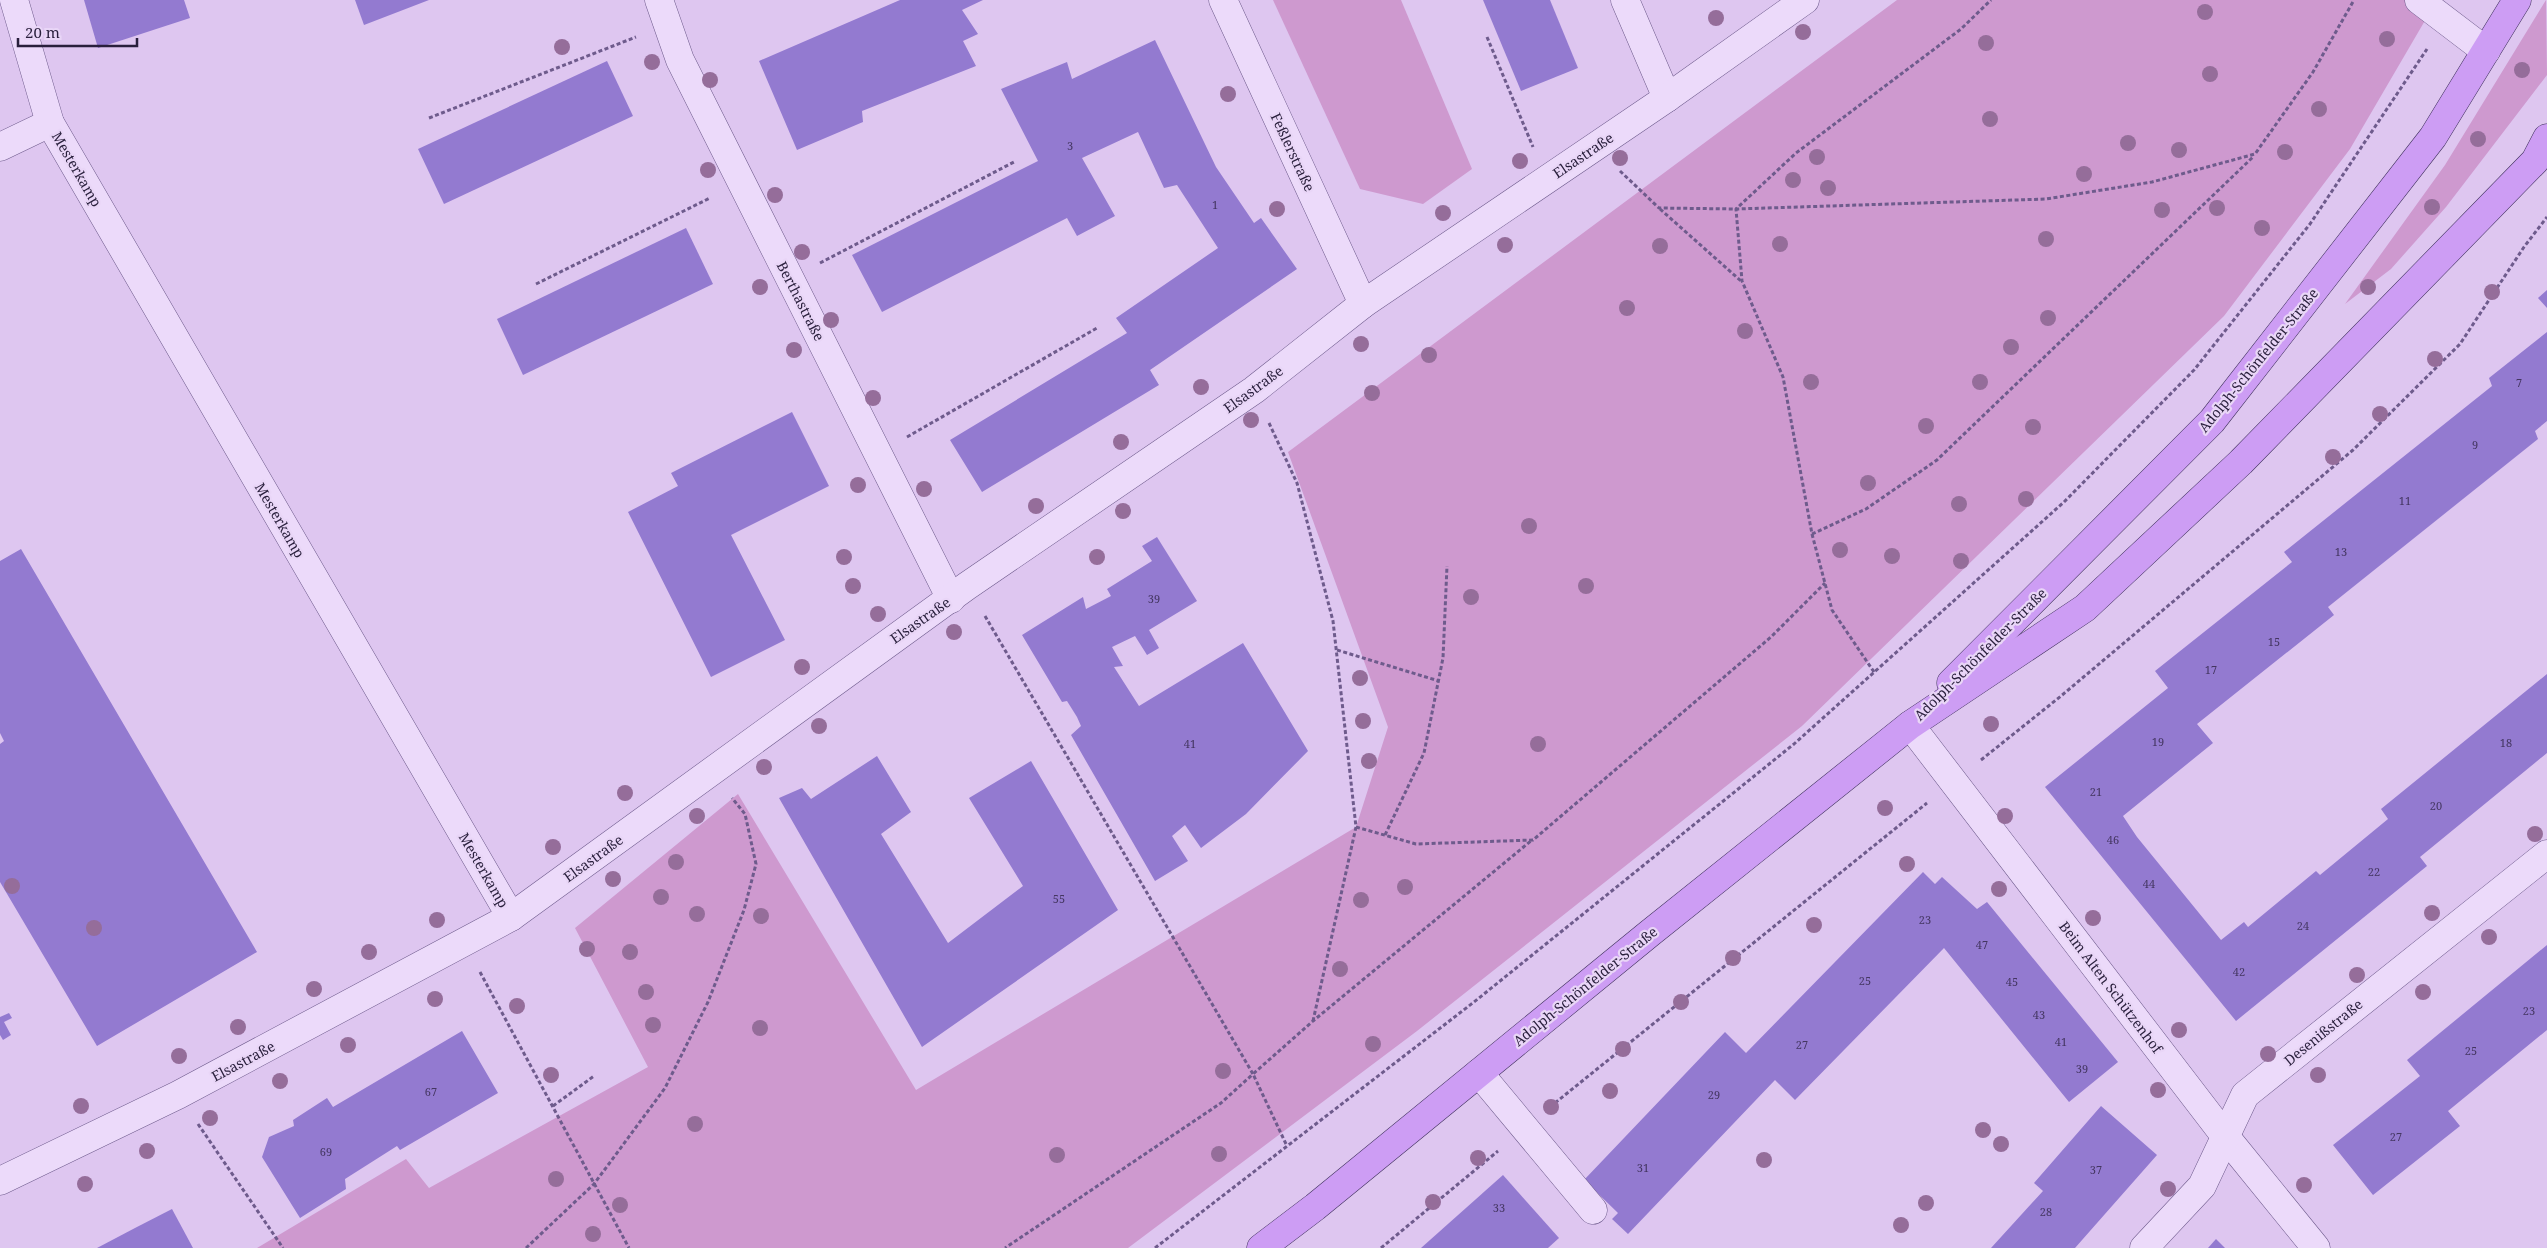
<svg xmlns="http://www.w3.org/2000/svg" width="2547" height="1248" viewBox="0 0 2547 1248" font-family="'Noto Serif',serif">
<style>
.green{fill:#ce99cf}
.building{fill:#937ad0}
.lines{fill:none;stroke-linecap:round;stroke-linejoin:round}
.minor-casing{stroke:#6e5b8c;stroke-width:29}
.major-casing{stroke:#3d2f5a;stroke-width:29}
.path{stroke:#6e5b8c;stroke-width:3;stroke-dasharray:4 2.5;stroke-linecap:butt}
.minor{stroke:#ecdafa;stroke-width:28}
.major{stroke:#cd9df4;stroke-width:28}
.tree{fill:#956d9a}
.labels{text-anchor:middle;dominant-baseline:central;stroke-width:4.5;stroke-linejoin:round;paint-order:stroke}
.number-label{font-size:11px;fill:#443661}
.street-label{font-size:14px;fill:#291f3c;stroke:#e9d6f7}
</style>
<rect width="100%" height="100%" fill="#dec6f0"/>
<g class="green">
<polygon points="1273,0 1401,0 1472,169 1423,204 1360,189"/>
<polygon points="1897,0 2437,0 2350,149 2224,316 1802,726 1417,1031 1128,1248 257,1248 406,1159 429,1188 648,1067 575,928 738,794 916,1090 1356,827 1388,727 1288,452"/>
<polygon points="2546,0 2547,75 2446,207 2391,269 2345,304 2445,165"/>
</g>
<g class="building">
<polygon points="84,0 184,0 190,18 98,48"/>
<polygon points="355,0 429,0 364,25"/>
<polygon points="900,0 983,0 962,10 978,34 963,41 976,66 862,111 863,122 797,150 759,61"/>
<polygon points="1483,0 1550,0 1578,68 1521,91"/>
<polygon points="1155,40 1216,167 1254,223 1261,218 1297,269 1150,370 1159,385 982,492 950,440 1127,333 1116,318 1218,248 1177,185 1164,188 1138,132 1082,158 1115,216 1077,236 1067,218 882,312 852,255 1038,161 1001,89 1067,62 1072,79"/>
<polygon points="607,61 633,116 444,204 418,149"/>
<polygon points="686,228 713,284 523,375 497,319"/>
<polygon points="2547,290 2547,308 2538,298"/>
<polygon points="2547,332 2547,421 2535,431 2538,439 2328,607 2334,615 2197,724 2213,743 2123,816 2137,837 2221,940 2244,922 2248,927 2316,871 2320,875 2388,819 2381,809 2547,674 2547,753 2420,857 2427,866 2236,1021 2045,787 2168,688 2155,671 2292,562 2284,552 2492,386 2489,378"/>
<polygon points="792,412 829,486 731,535 785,640 711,677 628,512 678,486 671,473"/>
<polygon points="1157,537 1197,601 1149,630 1159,648 1147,655 1135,636 1112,647 1123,666 1114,667 1139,706 1243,643 1308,751 1246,814 1201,848 1185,825 1172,836 1188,861 1155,881 1071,735 1081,726 1077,717 1067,701 1062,702 1022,635 1083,597 1086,609 1111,596 1107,589 1152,561 1142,546"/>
<polygon points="21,549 257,952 97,1046 0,882 0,744 4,741 0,733 0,561"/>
<polygon points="877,756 911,812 881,834 948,943 1023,886 969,798 1031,761 1118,910 922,1047 779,798 802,788 811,799"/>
<polygon points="1923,872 1935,884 1942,877 1977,909 1987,902 2118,1062 2069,1102 1944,948 1795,1100 1775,1080 1628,1234 1612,1219 1618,1213 1584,1180 1725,1032 1746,1053"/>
<polygon points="2547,945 2547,1030 2448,1111 2460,1126 2373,1195 2333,1145 2420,1076 2407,1060"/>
<polygon points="9,1013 12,1018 4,1022 11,1035 3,1040 0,1035 0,1017"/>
<polygon points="462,1031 498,1093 400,1150 397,1146 345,1179 346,1189 300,1218 262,1157 269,1137 294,1126 293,1120 327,1098 333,1107"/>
<polygon points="2101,1106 2157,1155 2075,1248 1991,1248 2043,1191 2034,1183"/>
<polygon points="1503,1175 1559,1238 1548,1248 1421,1248"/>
<polygon points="172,1209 193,1248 97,1248 135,1228"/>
<polygon points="2216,1239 2225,1248 2208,1248"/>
</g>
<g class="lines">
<defs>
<g id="minor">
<polyline points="14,0 50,123 511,917"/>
<polyline points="659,0 680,60 951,599"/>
<polyline points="1223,0 1363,304"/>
<polyline points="1625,0 1667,98"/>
<polyline points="2419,0 2486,51"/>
<polyline points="0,147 50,123"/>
<polyline points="1910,725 2225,1136 2316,1248"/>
<polyline points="1479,1073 1593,1210"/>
<polyline points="0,1181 178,1095 511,917 967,586 1254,390 1363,304 1667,98 1805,0"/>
<polyline points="2144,1248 2202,1186 2245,1095 2547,854"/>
</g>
<g id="major">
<polyline points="1951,683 2212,421 2433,137 2517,0"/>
<polyline points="1261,1248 1315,1207 1650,933 1910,725 2085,608 2241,462 2535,161 2547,138"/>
</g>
</defs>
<use href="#minor" class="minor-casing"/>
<use href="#major" class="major-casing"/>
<g class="path">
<polyline points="1487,37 1533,147"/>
<polyline points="429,118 636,37"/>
<polyline points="1620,171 1659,208 1736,209 2046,199 2152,182 2255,154 2313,72 2354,0"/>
<polyline points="1660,209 1741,281"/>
<polyline points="820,263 1014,162"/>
<polyline points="536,284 710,198"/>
<polyline points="1269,423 1297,483 1333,621 1356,827 1313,1021"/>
<polyline points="907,437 1097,328"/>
<polyline points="1812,534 1866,509 1937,460 2254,156"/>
<polyline points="985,616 1253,1074 1221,1103 1005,1248"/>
<polyline points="1337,650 1439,681"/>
<polyline points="1874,672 1832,610 1812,534 1783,377 1742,281 1736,209 1796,153 1961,29 1991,0"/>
<polyline points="1981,760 2061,696 2353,450 2460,344 2524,247 2547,217"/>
<polyline points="1356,827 1416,844 1533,840 1771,637 1825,583"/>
<polyline points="1385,835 1424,753 1443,658 1447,566"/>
<polyline points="480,972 629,1248"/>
<polyline points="553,1106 594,1076"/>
<polyline points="1550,1107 1927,803"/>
<polyline points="198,1124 283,1248"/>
<polyline points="1286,1144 1253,1074 1313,1021 1532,840"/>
<polyline points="526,1248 594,1184 665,1088 708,1002 744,910 756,864 745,814 732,798"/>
<polyline points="1155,1248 1474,1002 1794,744 2064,502 2194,370 2310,224 2427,49"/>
<polyline points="1381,1248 1498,1151"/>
</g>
<use href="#minor" class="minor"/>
<use href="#major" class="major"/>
</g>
<g class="tree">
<circle cx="2205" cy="12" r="8"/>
<circle cx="1716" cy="18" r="8"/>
<circle cx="1803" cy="32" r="8"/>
<circle cx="2387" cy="39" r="8"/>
<circle cx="1986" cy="43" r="8"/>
<circle cx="562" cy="47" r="8"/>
<circle cx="652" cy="62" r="8"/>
<circle cx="2522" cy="70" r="8"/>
<circle cx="2210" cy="74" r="8"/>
<circle cx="710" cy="80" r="8"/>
<circle cx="1228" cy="94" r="8"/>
<circle cx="2319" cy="109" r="8"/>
<circle cx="1990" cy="119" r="8"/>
<circle cx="2478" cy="139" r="8"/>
<circle cx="2128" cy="143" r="8"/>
<circle cx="2179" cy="150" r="8"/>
<circle cx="2285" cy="152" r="8"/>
<circle cx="1817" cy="157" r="8"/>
<circle cx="1620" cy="158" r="8"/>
<circle cx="1520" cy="161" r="8"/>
<circle cx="708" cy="170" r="8"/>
<circle cx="2084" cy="174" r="8"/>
<circle cx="1793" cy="180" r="8"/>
<circle cx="1828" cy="188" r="8"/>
<circle cx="775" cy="195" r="8"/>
<circle cx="2432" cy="207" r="8"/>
<circle cx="2217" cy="208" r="8"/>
<circle cx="1277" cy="209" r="8"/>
<circle cx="2162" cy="210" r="8"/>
<circle cx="1443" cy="213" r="8"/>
<circle cx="2262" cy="228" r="8"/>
<circle cx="2046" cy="239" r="8"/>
<circle cx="1780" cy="244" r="8"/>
<circle cx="1505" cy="245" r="8"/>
<circle cx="1660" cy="246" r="8"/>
<circle cx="802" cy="252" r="8"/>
<circle cx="760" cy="287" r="8"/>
<circle cx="2368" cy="287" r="8"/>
<circle cx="2492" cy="292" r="8"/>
<circle cx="1627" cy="308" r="8"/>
<circle cx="2048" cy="318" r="8"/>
<circle cx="831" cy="320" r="8"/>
<circle cx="1745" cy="331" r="8"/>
<circle cx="1361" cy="344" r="8"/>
<circle cx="2011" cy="347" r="8"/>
<circle cx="794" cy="350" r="8"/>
<circle cx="1429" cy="355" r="8"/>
<circle cx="2435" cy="359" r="8"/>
<circle cx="1811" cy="382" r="8"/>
<circle cx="1980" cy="382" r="8"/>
<circle cx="1201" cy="387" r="8"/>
<circle cx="1372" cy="393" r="8"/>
<circle cx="873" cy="398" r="8"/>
<circle cx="2380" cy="414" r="8"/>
<circle cx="1251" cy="420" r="8"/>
<circle cx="1926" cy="426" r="8"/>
<circle cx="2033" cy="427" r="8"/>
<circle cx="1121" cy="442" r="8"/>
<circle cx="2333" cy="457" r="8"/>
<circle cx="1868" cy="483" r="8"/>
<circle cx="858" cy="485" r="8"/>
<circle cx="924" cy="489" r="8"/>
<circle cx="2026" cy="499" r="8"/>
<circle cx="1959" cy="504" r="8"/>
<circle cx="1036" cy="506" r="8"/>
<circle cx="1123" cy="511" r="8"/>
<circle cx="1529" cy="526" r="8"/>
<circle cx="1840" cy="550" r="8"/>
<circle cx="1892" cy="556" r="8"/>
<circle cx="844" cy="557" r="8"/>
<circle cx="1097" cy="557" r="8"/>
<circle cx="1961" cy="561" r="8"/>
<circle cx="853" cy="586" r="8"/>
<circle cx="1586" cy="586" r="8"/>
<circle cx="1471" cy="597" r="8"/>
<circle cx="878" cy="614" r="8"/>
<circle cx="954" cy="632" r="8"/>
<circle cx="802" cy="667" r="8"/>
<circle cx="1360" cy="678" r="8"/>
<circle cx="1363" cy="721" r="8"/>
<circle cx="1991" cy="724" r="8"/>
<circle cx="819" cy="726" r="8"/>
<circle cx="1538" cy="744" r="8"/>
<circle cx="1369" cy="761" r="8"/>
<circle cx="764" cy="767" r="8"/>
<circle cx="625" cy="793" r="8"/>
<circle cx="1885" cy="808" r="8"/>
<circle cx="697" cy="816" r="8"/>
<circle cx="2005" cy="816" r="8"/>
<circle cx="2535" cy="834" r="8"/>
<circle cx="553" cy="847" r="8"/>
<circle cx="676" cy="862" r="8"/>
<circle cx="1907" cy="864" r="8"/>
<circle cx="613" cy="879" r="8"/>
<circle cx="12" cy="886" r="8"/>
<circle cx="1405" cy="887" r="8"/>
<circle cx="1999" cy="889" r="8"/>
<circle cx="661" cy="897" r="8"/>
<circle cx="1361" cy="900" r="8"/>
<circle cx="2432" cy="913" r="8"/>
<circle cx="697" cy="914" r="8"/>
<circle cx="761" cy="916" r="8"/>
<circle cx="2093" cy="918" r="8"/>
<circle cx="437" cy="920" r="8"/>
<circle cx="1814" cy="925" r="8"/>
<circle cx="94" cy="928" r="8"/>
<circle cx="2489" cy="937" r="8"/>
<circle cx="587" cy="949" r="8"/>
<circle cx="369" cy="952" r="8"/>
<circle cx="630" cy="952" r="8"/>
<circle cx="1733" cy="958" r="8"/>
<circle cx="1340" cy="969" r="8"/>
<circle cx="2357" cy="975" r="8"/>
<circle cx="314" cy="989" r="8"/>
<circle cx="646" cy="992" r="8"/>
<circle cx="2423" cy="992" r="8"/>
<circle cx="435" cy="999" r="8"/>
<circle cx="1681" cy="1002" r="8"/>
<circle cx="517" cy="1006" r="8"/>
<circle cx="653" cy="1025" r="8"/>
<circle cx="238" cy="1027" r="8"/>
<circle cx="760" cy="1028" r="8"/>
<circle cx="2179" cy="1030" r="8"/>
<circle cx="1373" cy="1044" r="8"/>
<circle cx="348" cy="1045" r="8"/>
<circle cx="1623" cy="1049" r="8"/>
<circle cx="2268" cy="1054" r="8"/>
<circle cx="179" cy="1056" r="8"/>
<circle cx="1223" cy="1071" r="8"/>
<circle cx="551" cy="1075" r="8"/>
<circle cx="2318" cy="1075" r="8"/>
<circle cx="280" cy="1081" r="8"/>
<circle cx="2158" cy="1090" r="8"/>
<circle cx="1610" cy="1091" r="8"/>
<circle cx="81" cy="1106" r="8"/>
<circle cx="1551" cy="1107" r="8"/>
<circle cx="210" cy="1118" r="8"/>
<circle cx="695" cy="1124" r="8"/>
<circle cx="1983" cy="1130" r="8"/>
<circle cx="2001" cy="1144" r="8"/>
<circle cx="147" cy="1151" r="8"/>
<circle cx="1219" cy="1154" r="8"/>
<circle cx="1057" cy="1155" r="8"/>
<circle cx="1478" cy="1158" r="8"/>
<circle cx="1764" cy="1160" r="8"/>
<circle cx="556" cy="1179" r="8"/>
<circle cx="85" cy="1184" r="8"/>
<circle cx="2304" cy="1185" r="8"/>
<circle cx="2168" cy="1189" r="8"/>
<circle cx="1433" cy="1202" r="8"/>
<circle cx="1926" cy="1203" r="8"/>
<circle cx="620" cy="1205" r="8"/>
<circle cx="1901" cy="1225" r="8"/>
<circle cx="593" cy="1234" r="8"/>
</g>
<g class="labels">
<g class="number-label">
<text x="1070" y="145">3</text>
<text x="1215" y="204">1</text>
<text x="2519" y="382">7</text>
<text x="2475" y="444">9</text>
<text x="2405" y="500">11</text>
<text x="2341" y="551">13</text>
<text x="1154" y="598">39</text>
<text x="2274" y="641">15</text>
<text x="2211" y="669">17</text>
<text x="2158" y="741">19</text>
<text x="2506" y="742">18</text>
<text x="1190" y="743">41</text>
<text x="2096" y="791">21</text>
<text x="2436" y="805">20</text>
<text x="2113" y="839">46</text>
<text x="2374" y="871">22</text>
<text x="2149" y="883">44</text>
<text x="1059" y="898">55</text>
<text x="1925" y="919">23</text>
<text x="2303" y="925">24</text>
<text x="1982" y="944">47</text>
<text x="2239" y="971">42</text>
<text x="1865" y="980">25</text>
<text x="2012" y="981">45</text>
<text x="2529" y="1010">23</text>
<text x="2039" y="1014">43</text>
<text x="2061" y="1041">41</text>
<text x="1802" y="1044">27</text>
<text x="2471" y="1050">25</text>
<text x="2082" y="1068">39</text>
<text x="431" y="1091">67</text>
<text x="1714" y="1094">29</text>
<text x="2396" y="1136">27</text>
<text x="326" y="1151">69</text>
<text x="1643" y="1167">31</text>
<text x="2096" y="1169">37</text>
<text x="1499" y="1207">33</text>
<text x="2046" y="1211">28</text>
</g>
<g class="street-label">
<text transform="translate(1293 152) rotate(65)">Feßlerstraße</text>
<text transform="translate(1583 155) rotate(-34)">Elsastraße</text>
<text transform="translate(77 169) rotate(60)">Mesterkamp</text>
<text transform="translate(801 301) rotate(63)">Berthastraße</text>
<text transform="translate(2258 360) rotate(-51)">Adolph-Schönfelder-Straße</text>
<text transform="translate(1253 389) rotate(-36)">Elsastraße</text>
<text transform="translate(280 520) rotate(60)">Mesterkamp</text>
<text transform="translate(920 620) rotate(-35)">Elsastraße</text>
<text transform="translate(1980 654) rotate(-45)">Adolph-Schönfelder-Straße</text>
<text transform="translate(593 858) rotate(-36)">Elsastraße</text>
<text transform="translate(484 870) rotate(60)">Mesterkamp</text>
<text transform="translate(1585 986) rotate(-39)">Adolph-Schönfelder-Straße</text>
<text transform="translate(2111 987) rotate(53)">Beim Alten Schützenhof</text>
<text transform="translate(2323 1032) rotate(-39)">Desenißstraße</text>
<text transform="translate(243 1061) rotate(-28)">Elsastraße</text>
</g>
</g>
<path d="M18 38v8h119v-8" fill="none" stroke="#291f3c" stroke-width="2.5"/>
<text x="25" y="38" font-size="15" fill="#291f3c" stroke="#e9d6f7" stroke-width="4" paint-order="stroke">20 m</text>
</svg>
